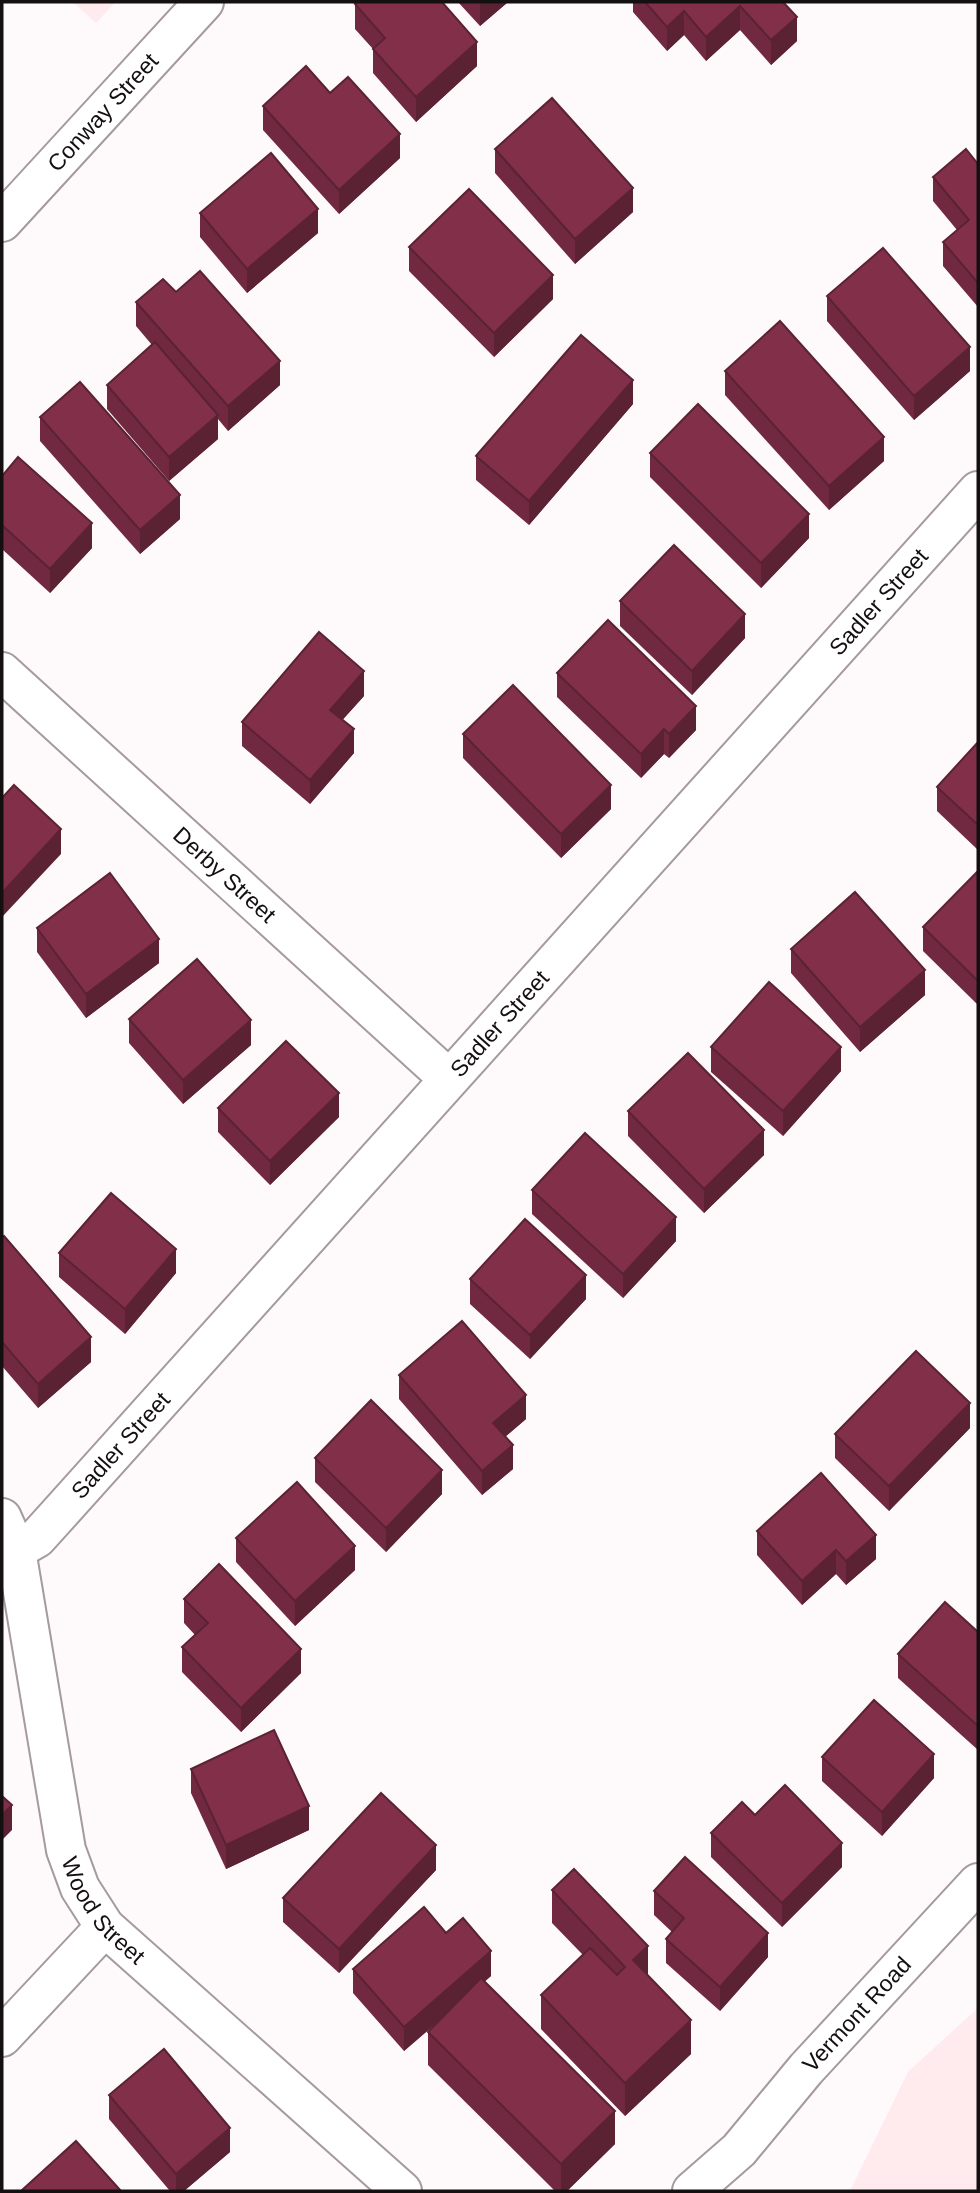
<svg xmlns="http://www.w3.org/2000/svg" width="980" height="2193" viewBox="0 0 980 2193" font-family="Helvetica,sans-serif">
<style>
.built{fill:#ffeaee}
.lines{fill:none;stroke-linecap:round;stroke-linejoin:round}
.minor-casing{stroke:#a59a9d;stroke-width:42}
.minor{stroke:#fff;stroke-width:38}
.wall{fill:#702940}
.shaded-wall{fill:#5b2234}
.building{fill:#82304a;stroke:#5b2234;stroke-width:2}
.labels{text-anchor:middle;dominant-baseline:central;stroke-width:7;stroke-linejoin:round;paint-order:stroke}
.street-label{font-size:23px;fill:#141011;stroke:#fef9fa}
</style>
<rect width="100%" height="100%" fill="#fef9fa"/>
<g class="built">
<polygon points="73,2 115,2 96,23"/>
<polygon points="978,2008 978,2191 850,2191 908,2072"/>
</g>
<g class="lines">
<defs>
<g id="minor">
<path id="s1" d="M2,222L204,2"/>
<path id="s2" d="M2,672L448,1078"/>
<path id="s3" d="M2,1518L16,1550L66,1850L80,1888L105,1927L402,2191"/>
<path id="s4" d="M16,1550L37,1538L56,1517L978,491"/>
<polyline points="2,2037 105,1927"/>
<path id="s5" d="M692,2191L739,2150L806,2069L978,1883"/>
</g>
</defs>
<use href="#minor" class="minor-casing"/>
<use href="#minor" class="minor"/>
</g>
<g class="wall">
<polygon points="458,2 508,2 480,26"/>
<polygon points="633,2 783,2 797,41 771,65 740,30 706,61 684,35 667,51 633,12"/>
<polygon points="355,4 477,66 416,122 373,73 373,49 355,29"/>
<polygon points="263,106 400,158 339,214 263,130"/>
<polygon points="495,149 633,212 575,264 495,173"/>
<polygon points="978,164 978,307 943,266 943,242 957,230 933,201 933,177"/>
<polygon points="200,213 318,233 247,293 200,237"/>
<polygon points="409,247 553,299 494,357 409,271"/>
<polygon points="176,292 280,385 228,431 218,419 218,439 169,481 107,409 107,385 152,345 136,326 136,302"/>
<polygon points="827,296 970,371 914,420 827,321"/>
<polygon points="725,371 884,461 829,510 725,395"/>
<polygon points="633,404 529,525 476,480 476,456"/>
<polygon points="40,417 180,519 140,554 40,441"/>
<polygon points="650,453 809,538 761,588 650,477"/>
<polygon points="2,476 92,548 50,593 2,549"/>
<polygon points="620,601 745,638 692,695 620,626"/>
<polygon points="557,673 696,730 669,758 664,754 641,778 557,697"/>
<polygon points="364,696 342,720 354,753 310,804 242,746 242,722"/>
<polygon points="463,734 611,809 561,858 463,758"/>
<polygon points="978,742 978,850 937,811 937,787"/>
<polygon points="978,871 978,1005 923,951 923,927"/>
<polygon points="37,928 159,963 86,1018 37,952"/>
<polygon points="791,949 925,995 860,1052 791,973"/>
<polygon points="129,1019 251,1045 183,1104 129,1043"/>
<polygon points="711,1047 841,1071 783,1136 711,1072"/>
<polygon points="218,1108 339,1117 270,1185 218,1132"/>
<polygon points="628,1111 764,1155 704,1213 628,1136"/>
<polygon points="532,1190 676,1241 623,1298 532,1214"/>
<polygon points="2,1238 91,1362 38,1408 2,1366"/>
<polygon points="59,1253 176,1273 125,1334 59,1277"/>
<polygon points="470,1279 586,1299 530,1359 470,1304"/>
<polygon points="399,1375 526,1419 505,1437 513,1469 482,1495 399,1399"/>
<polygon points="970,1428 889,1511 835,1458 835,1434"/>
<polygon points="315,1458 442,1494 386,1552 315,1482"/>
<polygon points="757,1531 876,1559 846,1585 836,1574 802,1605 757,1555"/>
<polygon points="236,1538 355,1570 295,1626 236,1562"/>
<polygon points="184,1599 301,1673 241,1732 182,1672 182,1647 195,1635 184,1623"/>
<polygon points="978,1632 978,1750 898,1678 898,1654"/>
<polygon points="822,1757 934,1778 882,1836 822,1781"/>
<polygon points="191,1769 309,1830 226,1869 191,1793"/>
<polygon points="755,1815 842,1867 782,1927 711,1857 711,1833"/>
<polygon points="436,1870 339,1973 283,1922 283,1898"/>
<polygon points="552,1890 648,1975 691,2054 625,2116 541,2029 541,1995 583,1955 552,1923"/>
<polygon points="654,1891 768,1957 720,2011 666,1963 666,1939 672,1932 654,1915"/>
<polygon points="446,1933 491,1976 484,1982 615,2144 567,2191 555,2191 428,2065 428,2032 441,2019 404,2051 353,1993 353,1969"/>
<polygon points="109,2095 230,2152 184,2191 170,2191 109,2119"/>
</g>
<g class="shaded-wall">
<polygon points="480,2 508,2 480,26"/>
<polygon points="740,6 740,30 706,61 706,37"/>
<polygon points="684,11 684,35 667,51 667,27"/>
<polygon points="797,17 797,41 771,65 771,40"/>
<polygon points="477,42 477,66 416,122 416,97"/>
<polygon points="400,134 400,158 339,214 339,190"/>
<polygon points="633,188 633,212 575,264 575,239"/>
<polygon points="318,209 318,233 247,293 247,269"/>
<polygon points="553,275 553,299 494,357 494,333"/>
<polygon points="970,347 970,371 914,420 914,396"/>
<polygon points="280,361 280,385 228,431 228,406"/>
<polygon points="633,380 633,404 529,525 529,501"/>
<polygon points="218,415 218,439 169,481 169,457"/>
<polygon points="884,437 884,461 829,510 829,486"/>
<polygon points="180,495 180,519 140,554 140,530"/>
<polygon points="809,514 809,538 761,588 761,563"/>
<polygon points="92,523 92,548 50,593 50,569"/>
<polygon points="745,614 745,638 692,695 692,671"/>
<polygon points="364,671 364,696 330,734 330,710"/>
<polygon points="696,706 696,730 669,758 669,734"/>
<polygon points="354,729 354,753 310,804 310,780"/>
<polygon points="664,729 664,754 641,778 641,754"/>
<polygon points="611,785 611,809 561,858 561,834"/>
<polygon points="61,829 61,854 2,917 2,893"/>
<polygon points="159,939 159,963 86,1018 86,994"/>
<polygon points="925,970 925,995 860,1052 860,1027"/>
<polygon points="251,1020 251,1045 183,1104 183,1080"/>
<polygon points="841,1047 841,1071 783,1136 783,1111"/>
<polygon points="339,1093 339,1117 270,1185 270,1161"/>
<polygon points="764,1130 764,1155 704,1213 704,1189"/>
<polygon points="676,1217 676,1241 623,1298 623,1274"/>
<polygon points="176,1249 176,1273 125,1334 125,1309"/>
<polygon points="586,1275 586,1299 530,1359 530,1335"/>
<polygon points="91,1337 91,1362 38,1408 38,1384"/>
<polygon points="526,1395 526,1419 493,1447 493,1423"/>
<polygon points="970,1403 970,1428 889,1511 889,1486"/>
<polygon points="513,1445 513,1469 482,1495 482,1471"/>
<polygon points="442,1470 442,1494 386,1552 386,1528"/>
<polygon points="876,1535 876,1559 846,1585 846,1561"/>
<polygon points="355,1546 355,1570 295,1626 295,1601"/>
<polygon points="836,1550 836,1574 802,1605 802,1581"/>
<polygon points="301,1649 301,1673 241,1732 241,1708"/>
<polygon points="934,1754 934,1778 882,1836 882,1812"/>
<polygon points="12,1805 12,1830 2,1840 2,1815"/>
<polygon points="309,1806 309,1830 226,1869 226,1845"/>
<polygon points="842,1843 842,1867 782,1927 782,1903"/>
<polygon points="436,1845 436,1870 339,1973 339,1949"/>
<polygon points="768,1933 768,1957 720,2011 720,1987"/>
<polygon points="648,1946 648,1980 633,1960"/>
<polygon points="491,1951 491,1976 404,2051 404,2027"/>
<polygon points="691,2020 691,2054 625,2116 625,2083"/>
<polygon points="615,2111 615,2144 567,2191 561,2191 561,2164"/>
<polygon points="230,2128 230,2152 184,2191 176,2191 176,2174"/>
</g>
<g class="building">
<polygon points="358,2 442,2 477,42 416,97 373,49 385,38 355,4"/>
<polygon points="645,2 783,2 797,17 771,40 740,6 706,37 684,11 667,27"/>
<polygon points="306,66 330,93 348,77 400,134 339,190 263,106"/>
<polygon points="552,98 633,188 575,239 495,149"/>
<polygon points="966,149 978,164 978,283 943,242 969,220 933,177"/>
<polygon points="271,153 318,209 247,269 200,213"/>
<polygon points="469,189 553,275 494,333 409,247"/>
<polygon points="883,248 970,347 914,396 827,296"/>
<polygon points="200,271 280,361 228,406 136,302 163,279 176,292"/>
<polygon points="780,321 884,437 829,486 725,371"/>
<polygon points="581,335 633,380 529,501 476,456"/>
<polygon points="155,342 218,415 169,457 107,385"/>
<polygon points="80,382 180,495 140,530 40,417"/>
<polygon points="698,404 809,514 761,563 650,453"/>
<polygon points="18,457 92,523 50,569 2,525 2,476"/>
<polygon points="674,545 745,614 692,671 620,601"/>
<polygon points="608,620 696,706 669,734 664,729 641,754 557,673"/>
<polygon points="319,632 364,671 330,710 354,729 310,780 242,722"/>
<polygon points="513,685 611,785 561,834 463,734"/>
<polygon points="978,742 978,825 937,787"/>
<polygon points="14,785 61,829 2,893 2,798"/>
<polygon points="978,871 978,981 923,927"/>
<polygon points="110,873 159,939 86,994 37,928"/>
<polygon points="855,892 925,970 860,1027 791,949"/>
<polygon points="197,959 251,1020 183,1080 129,1019"/>
<polygon points="769,982 841,1047 783,1111 711,1047"/>
<polygon points="286,1041 339,1093 270,1161 218,1108"/>
<polygon points="688,1053 764,1130 704,1189 628,1111"/>
<polygon points="585,1133 676,1217 623,1274 532,1190"/>
<polygon points="111,1193 176,1249 125,1309 59,1253"/>
<polygon points="525,1219 586,1275 530,1335 470,1279"/>
<polygon points="4,1236 91,1337 38,1384 2,1342 2,1238"/>
<polygon points="462,1321 526,1395 493,1423 513,1445 482,1471 399,1375"/>
<polygon points="916,1351 970,1403 889,1486 835,1434"/>
<polygon points="371,1400 442,1470 386,1528 315,1458"/>
<polygon points="821,1473 876,1535 846,1561 836,1550 802,1581 757,1531"/>
<polygon points="297,1482 355,1546 295,1601 236,1538"/>
<polygon points="219,1564 301,1649 241,1708 182,1647 208,1623 184,1599"/>
<polygon points="945,1602 978,1632 978,1726 898,1654"/>
<polygon points="874,1700 934,1754 882,1812 822,1757"/>
<polygon points="274,1730 309,1806 226,1845 191,1769"/>
<polygon points="785,1785 842,1843 782,1903 711,1833 742,1802 755,1815"/>
<polygon points="381,1793 436,1845 339,1949 283,1898"/>
<polygon points="2,1796 12,1805 2,1815"/>
<polygon points="685,1857 768,1933 720,1987 666,1939 684,1918 654,1891"/>
<polygon points="574,1869 648,1946 633,1960 691,2020 625,2083 541,1995 590,1948 617,1975 625,1967 552,1890"/>
<polygon points="424,1907 446,1933 463,1918 491,1951 404,2027 353,1969"/>
<polygon points="481,1978 615,2111 561,2164 428,2032"/>
<polygon points="164,2049 230,2128 176,2174 109,2095"/>
<polygon points="76,2141 121,2191 21,2191"/>
</g>
<g class="labels">
<g class="street-label">
<text stroke="none"><textPath href="#s1" startOffset="149">Conway Street</textPath></text>
<text stroke="none"><textPath href="#s4" startOffset="1283">Sadler Street</textPath></text>
<text stroke="none"><textPath href="#s2" startOffset="301">Derby Street</textPath></text>
<text stroke="none"><textPath href="#s4" startOffset="716">Sadler Street</textPath></text>
<text stroke="none"><textPath href="#s4" startOffset="149">Sadler Street</textPath></text>
<text stroke="none"><textPath href="#s3" startOffset="411">Wood Street</textPath></text>
<text stroke="none"><textPath href="#s5" startOffset="242">Vermont Road</textPath></text>
</g>
</g>
<rect width="980" height="2193" fill="none" stroke="#141011" stroke-width="7"/>
</svg>
